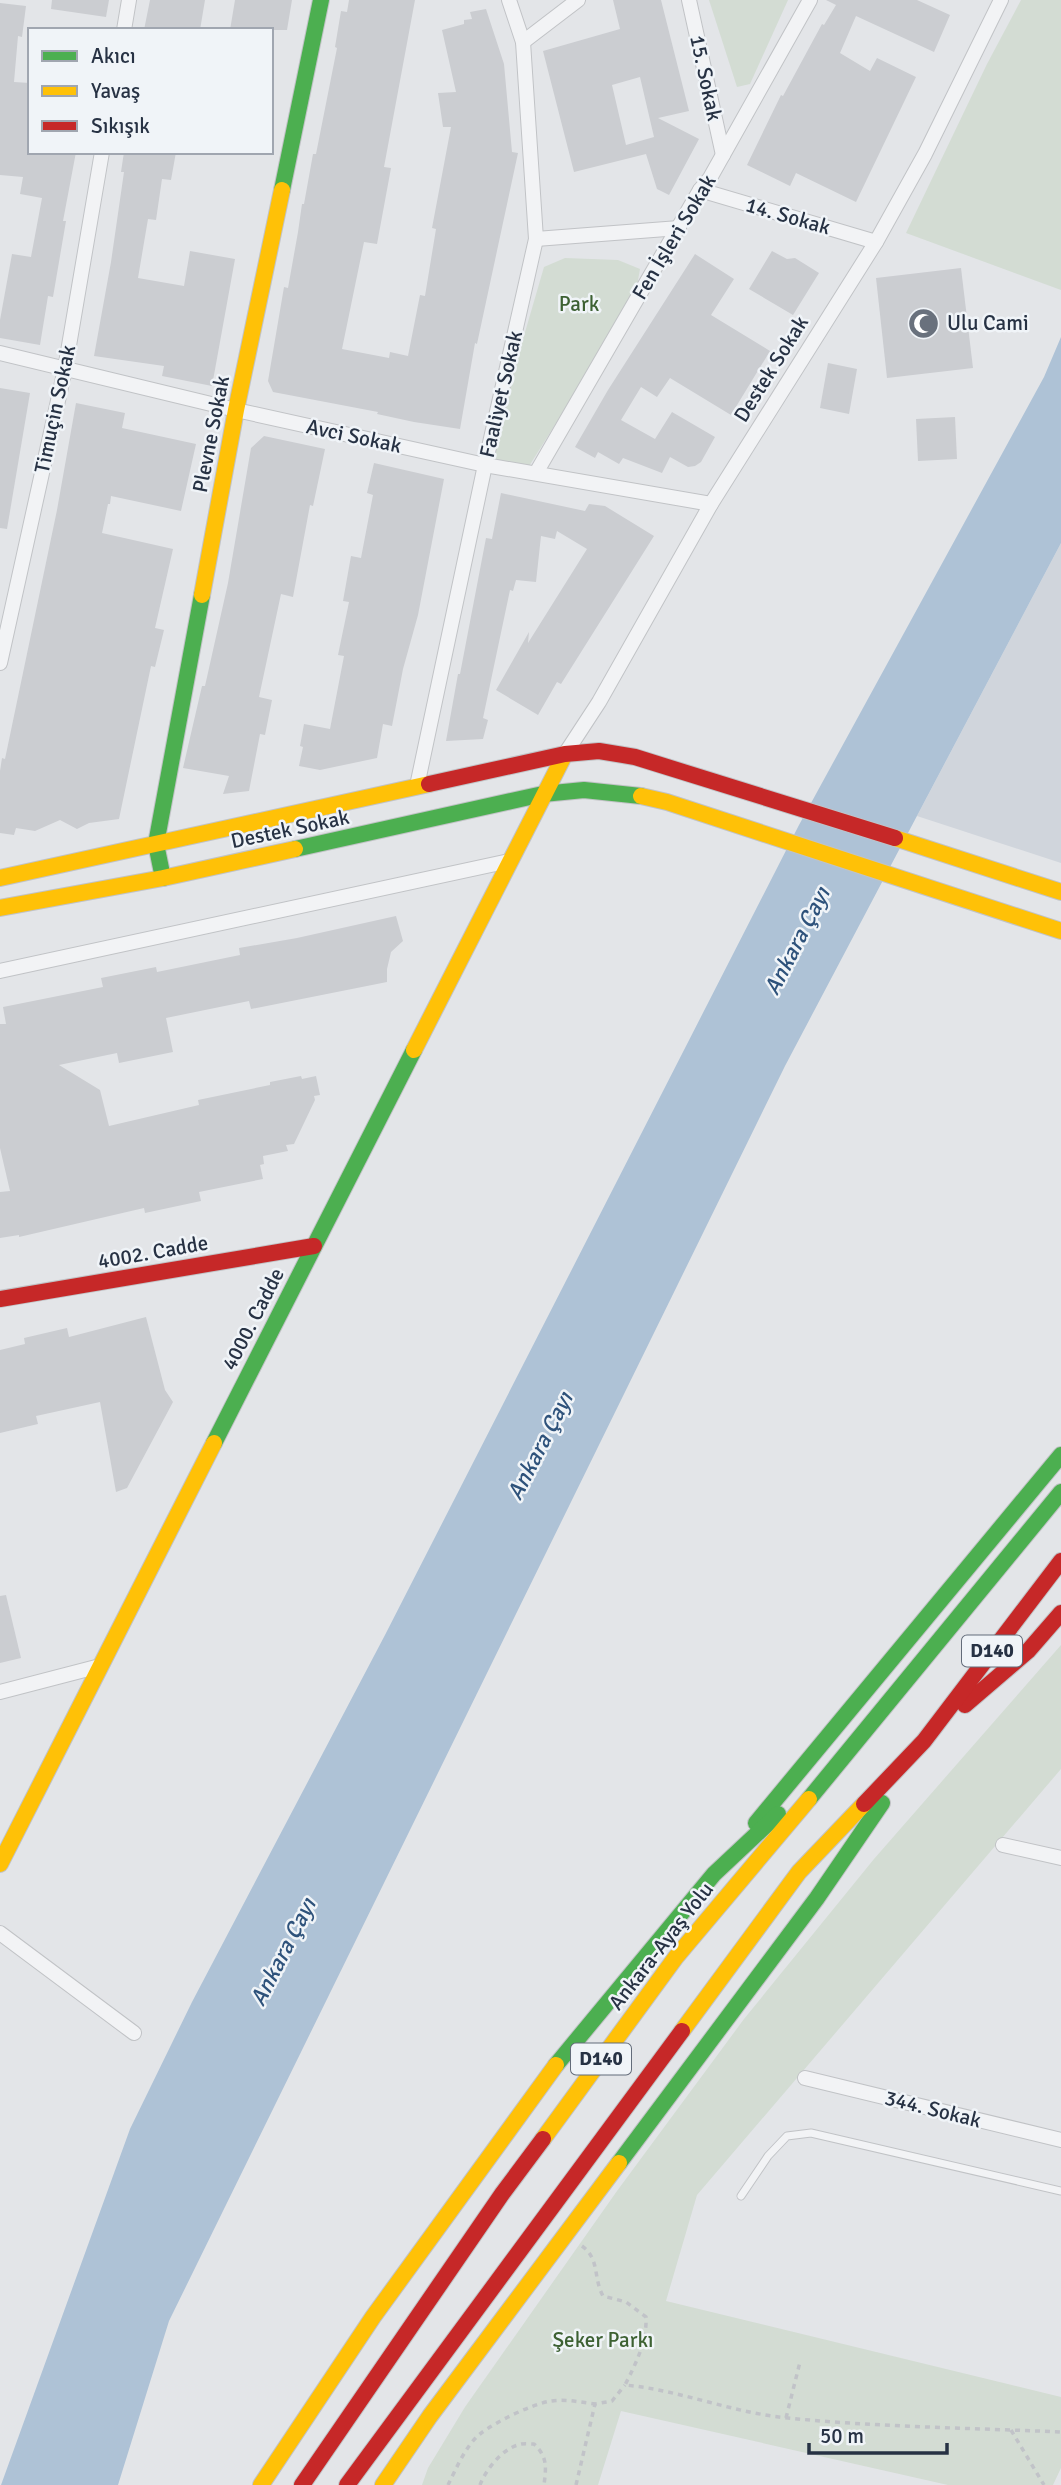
<svg xmlns="http://www.w3.org/2000/svg" width="1061" height="2485" viewBox="0 0 1061 2485" font-family="Signika,sans-serif">
<style>
.built{fill:#d0d5dc}
.green{fill:#d3dcd3}
.water{fill:#aec2d6}
.building{fill:#cbcdd1;fill-rule:evenodd}
.lines{fill:none;stroke-linecap:round;stroke-linejoin:round}
.lane-casing{stroke:#c1c3c6;stroke-width:9}
.street-casing{stroke:#c1c3c6;stroke-width:16}
.fast-casing{stroke:#c1c3c6;stroke-width:18}
.slow-casing{stroke:#c1c3c6;stroke-width:18}
.jam-casing{stroke:#c1c3c6;stroke-width:18}
.path{stroke:#c1c3c8;stroke-width:3.5;stroke-dasharray:5 5;stroke-linecap:butt}
.lane{stroke:#f2f3f5;stroke-width:7}
.street{stroke:#f2f3f5;stroke-width:14}
.fast{stroke:#4caf50;stroke-width:16}
.slow{stroke:#ffc107;stroke-width:16}
.jam{stroke:#c62828;stroke-width:16}
.labels{text-anchor:middle;dominant-baseline:central;stroke-width:5;stroke-linejoin:round;paint-order:stroke}
.shield{fill:#f0f4f8;stroke:#636c7a;stroke-width:2}
.shield-label{font-size:19px;font-weight:bold;fill:#273244}
.street-label{font-size:21px;fill:#273244;stroke:#f0f4f8}
.park-label{font-size:21px;fill:#3d6133;stroke:#f0f4f8}
.poi-label{font-size:21px;fill:#273244;stroke:#f0f4f8;text-anchor:start}
.water-label{font-size:23px;font-style:italic;fill:#2e527b;stroke:#f0f4f8}
</style>
<rect width="100%" height="100%" fill="#e3e5e8"/>
<polygon class="built" points="1061,543 1061,863 917,816"/>
<g class="green">
<polygon points="709,0 788,0 750,84 737,87"/>
<polygon points="1021,0 1061,0 1061,290 906,233 987,64"/>
<polygon points="565,258 618,260 640,269 635,297 526,471 487,463 544,267"/>
<polygon points="1061,1645 1061,1769 697,2195 666,2301 1061,2397 1061,2468 1053,2485 948,2485 621,2411 598,2485 422,2485 428,2468 465,2407 617,2191 744,2019 874,1859"/>
</g>
<polygon class="water" points="1061,337 1061,543 785,1066 169,2321 118,2485 1,2485 130,2129 192,2002 385,1635 799,825 1044,377"/>
<g class="building">
<polygon points="52,0 109,0 106,17 51,9"/>
<polygon points="150,0 205,0 200,30 144,30"/>
<polygon points="235,0 292,0 287,30 230,30"/>
<polygon points="349,0 415,0 384,167 391,168 377,244 364,242 342,349 389,358 390,352 408,356 420,295 425,296 436,229 432,228 451,127 443,127 438,93 456,92 442,30 464,24 464,20 472,19 470,12 486,9 504,64 512,152 518,153 477,344 475,343 460,429 414,422 377,414 378,412 273,392 268,381 284,287 288,288 298,232 302,204 304,204 313,154 316,154 337,48 335,47 341,11 347,12"/>
<path d="M613,0H661L689,111L658,118L699,139L669,195L657,189L646,154L574,172L543,51L620,29ZM640,77L654,137L626,145L612,85Z"/>
<polygon points="826,0 917,0 950,15 934,52 856,16 840,53 870,71 877,58 916,77 856,202 796,173 790,186 747,165 781,95 783,96 822,24 824,25 836,5"/>
<polygon points="0,3 26,6 22,37 18,36 14,82 30,83 30,152 76,152 63,221 66,221 53,297 48,296 40,345 0,338 0,320 12,254 31,257 42,198 20,194 23,177 0,175"/>
<polygon points="124,152 176,152 171,180 162,179 156,220 148,219 138,278 184,286 190,251 235,259 212,386 162,376 164,366 94,356 111,262 124,172 121,172"/>
<polygon points="772,251 787,259 795,258 819,273 793,315 749,289"/>
<polygon points="695,254 734,279 711,315 770,351 731,415 670,378 657,397 641,387 621,420 655,439 672,412 715,437 701,462 695,466 688,467 670,457 662,473 623,458 619,464 598,452 595,458 575,447 608,390"/>
<polygon points="961,268 973,368 887,378 876,278"/>
<polygon points="828,363 857,369 849,414 820,408"/>
<polygon points="0,388 30,393 7,529 0,528"/>
<polygon points="76,403 125,413 122,428 196,444 181,511 111,496 110,504 108,504 102,533 173,549 155,628 164,630 155,667 151,666 119,819 89,823 77,829 60,820 35,831 16,828 14,835 0,833 0,771 2,758 5,759 57,510"/>
<polygon points="955,417 957,459 918,461 916,419"/>
<polygon points="264,436 325,449 313,506 310,505 293,597 281,594 259,697 272,700 265,735 260,734 249,791 223,794 229,776 183,768 202,686 205,686 228,583 251,448"/>
<polygon points="374,463 444,479 418,615 403,669 392,726 383,724 377,758 320,770 299,766 303,747 300,746 304,724 330,729 344,656 338,655 349,602 343,601 351,556 361,558 373,495 367,493"/>
<polygon points="501,493 585,511 589,504 605,506 654,536 561,684 557,682 538,715 496,690 529,632 528,643 587,549 557,531 555,539 541,536 536,582 516,580 513,591 510,590 483,718 488,720 483,739 446,741 458,674 460,674 486,538 492,539"/>
<polygon points="396,916 403,941 391,952 387,969 387,982 251,1009 249,1001 166,1018 173,1052 119,1063 117,1053 59,1065 100,1090 109,1126 199,1105 198,1100 270,1085 270,1082 301,1076 302,1079 316,1076 320,1095 314,1096 315,1100 294,1144 286,1145 288,1151 263,1156 264,1164 260,1165 263,1179 199,1192 201,1201 145,1213 144,1208 19,1237 19,1235 0,1238 0,1192 10,1191 0,1148 0,1024 6,1024 3,1007 103,987 101,978 156,967 157,972 240,955 239,948 297,938"/>
<polygon points="146,1317 165,1390 173,1402 127,1488 116,1492 100,1402 36,1416 38,1424 0,1433 0,1350 25,1344 24,1338 67,1328 69,1337"/>
<polygon points="6,1595 21,1658 0,1663 0,1596"/>
</g>
<g class="lines">
<defs>
<polyline id="lane" points="741,2196 768,2156 787,2136 811,2133 1061,2191"/>
<g id="street">
<polyline points="689,0 723,155"/>
<polyline points="124,30 129,0"/>
<polyline points="523,42 578,0"/>
<polyline points="700,190 876,242"/>
<polyline points="536,239 679,228"/>
<polyline points="0,353 236,410 485,465 711,504"/>
<polyline points="536,473 700,190 710,178 810,0"/>
<polyline points="0,663 65,369 102,152"/>
<polyline points="565,754 599,702 711,504 876,242 925,154 1001,0"/>
<polyline points="417,786 485,465 536,239 523,42 509,0"/>
<polyline points="0,971 509,861"/>
<polyline points="0,1692 100,1666"/>
<polyline points="1003,1845 1061,1858"/>
<polyline points="0,1933 134,2033"/>
<polyline points="805,2078 1061,2140"/>
</g>
<g id="fast">
<polyline points="282,190 321,0"/>
<polyline points="295,849 543,794 584,790 641,796"/>
<polyline points="163,878 156,844 202,595"/>
<polyline points="214,1443 414,1050"/>
<polyline points="809,1799 1061,1492"/>
<polyline points="756,1823 1061,1455"/>
<polyline points="556,2065 714,1874 778,1814"/>
<polyline points="619,2163 817,1898 882,1803"/>
</g>
<g id="slow">
<polyline points="202,595 236,410 282,190"/>
<polyline points="641,796 667,802 1061,931"/>
<polyline points="895,838 1061,892"/>
<polyline points="0,878 429,784"/>
<polyline points="0,908 163,878 295,849"/>
<polyline points="414,1050 565,754"/>
<polyline points="0,1864 214,1443"/>
<polyline points="682,2031 799,1872 864,1804"/>
<polyline points="543,2139 676,1957 809,1799"/>
<polyline points="261,2485 373,2317 556,2065"/>
<polyline points="383,2485 430,2416 619,2163"/>
</g>
<g id="jam">
<polyline points="429,784 565,754 599,751 635,757 895,838"/>
<polyline points="0,1299 314,1246"/>
<polyline points="965,1705 1028,1651 1061,1613"/>
<polyline points="864,1804 924,1741 1061,1561"/>
<polyline points="302,2485 502,2194 543,2139"/>
<polyline points="347,2485 682,2031"/>
</g>
</defs>
<use href="#lane" class="lane-casing"/>
<use href="#street" class="street-casing"/>
<use href="#fast" class="fast-casing"/>
<use href="#slow" class="slow-casing"/>
<use href="#jam" class="jam-casing"/>
<g class="path">
<path d="M582,2246C600,2259 593,2278 603,2296L626,2302L646,2317C647,2342 636,2363 625,2385C680,2390 733,2413 788,2418C877,2427 971,2428 1061,2432"/>
<polyline points="786,2418 800,2362"/>
<polyline points="1011,2430 1044,2485"/>
<path d="M448,2485C456,2469 466,2445 480,2434C495,2422 532,2404 551,2401C566,2399 580,2402 595,2404"/>
<path d="M480,2485C485,2471 502,2449 518,2445C522,2443 529,2444 534,2444C548,2457 546,2468 544,2485"/>
<polyline points="576,2485 595,2404 612,2401 625,2385"/>
</g>
<use href="#lane" class="lane"/>
<use href="#street" class="street"/>
<use href="#fast" class="fast"/>
<use href="#slow" class="slow"/>
<use href="#jam" class="jam"/>
</g>
<defs>
<symbol id="mosque-disc" viewBox="-11 -11 22 22"><circle r="9.5" fill="#69717d" stroke="#f0f4f8"/><path d="M3.5-4.9A6 6 0 1 0 3.5 4.9A5 5 0 1 1 3.5-4.9Z" fill="#fff"/></symbol>
</defs>
<g fill-rule="evenodd">
<use href="#mosque-disc" x="906" y="306" width="35" height="35"/>
</g>
<g class="labels">
<g class="shield">
<rect x="962" y="1635.5" width="60" height="31" rx="5"/>
<rect x="571" y="2043.5" width="60" height="31" rx="5"/>
</g>
<g class="shield-label">
<text x="992" y="1651">D140</text>
<text x="601" y="2059">D140</text>
</g>
<g class="street-label">
<text transform="translate(706 78) rotate(78)">15. Sokak</text>
<text transform="translate(788 216) rotate(16)">14. Sokak</text>
<text transform="translate(674 237) rotate(-59)">Fen İşleri Sokak</text>
<text transform="translate(771 369) rotate(-58)">Destek Sokak</text>
<text transform="translate(501 394) rotate(-77)">Faaliyet Sokak</text>
<text transform="translate(55 409) rotate(-78)">Timuçin Sokak</text>
<text transform="translate(211 434) rotate(-79)">Plevne Sokak</text>
<text transform="translate(354 436) rotate(12)">Avci Sokak</text>
<text transform="translate(290 829) rotate(-12)">Destek Sokak</text>
<text transform="translate(153 1252) rotate(-10)">4002. Cadde</text>
<text transform="translate(253 1319) rotate(-63)">4000. Cadde</text>
<text transform="translate(661 1946) rotate(-52)">Ankara-Ayaş Yolu</text>
<text transform="translate(933 2109) rotate(14)">344. Sokak</text>
</g>
<g class="park-label">
<text x="579" y="304">Park</text>
<text x="603" y="2340">Şeker Parkı</text>
</g>
<g class="poi-label">
<text x="947" y="323">Ulu Cami</text>
</g>
<g class="water-label">
<text transform="translate(797 941) rotate(-63)">Ankara Çayı</text>
<text transform="translate(540 1446) rotate(-63)">Ankara Çayı</text>
<text transform="translate(283 1952) rotate(-63)">Ankara Çayı</text>
</g>
</g>
<rect x="28" y="28" width="245" height="126" fill="#f0f4f8" stroke="#a0a6b0" stroke-width="2"/>
<rect x="42" y="51" width="35" height="10" fill="#4caf50" stroke="#a0a6b0" stroke-width="2"/>
<text x="91" y="63" font-size="21" fill="#273244">Akıcı</text>
<rect x="42" y="86" width="35" height="10" fill="#ffc107" stroke="#a0a6b0" stroke-width="2"/>
<text x="91" y="98" font-size="21" fill="#273244">Yavaş</text>
<rect x="42" y="121" width="35" height="10" fill="#c62828" stroke="#a0a6b0" stroke-width="2"/>
<text x="91" y="133" font-size="21" fill="#273244">Sıkışık</text>
<path d="M809 2443v10h138v-10" fill="none" stroke="#273244" stroke-width="3.5"/>
<text x="820" y="2443" font-size="21" fill="#273244" stroke="#f0f4f8" stroke-width="5" paint-order="stroke">50 m</text>
</svg>
